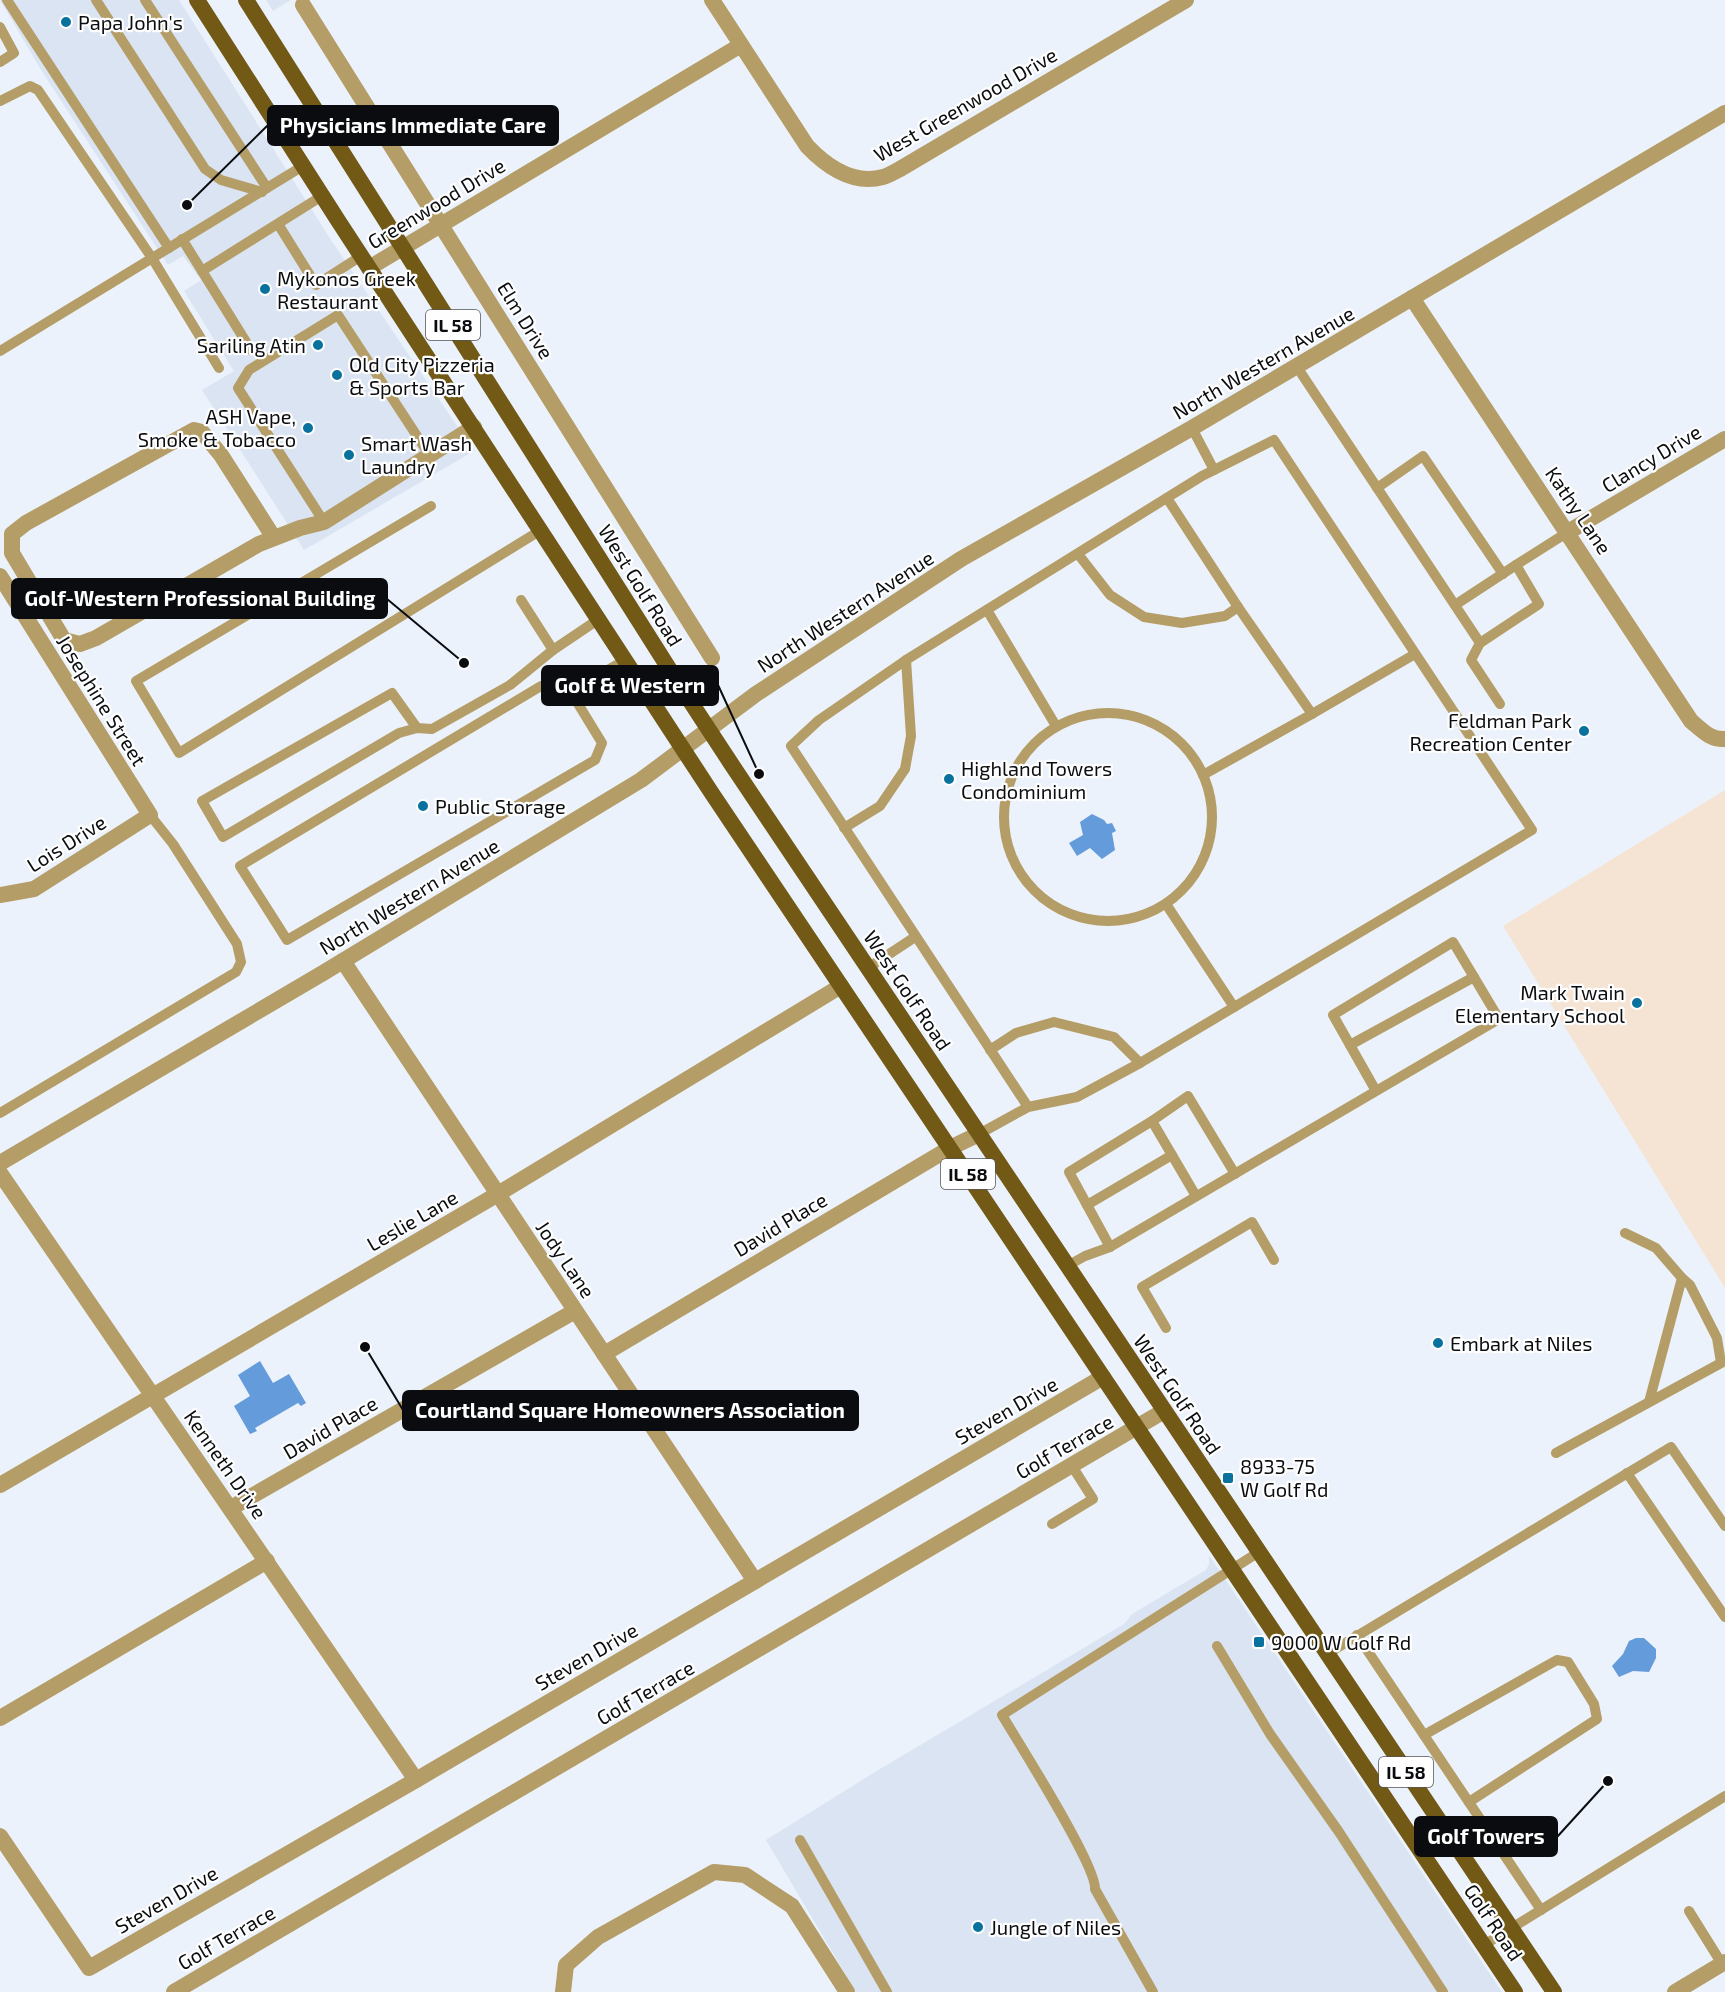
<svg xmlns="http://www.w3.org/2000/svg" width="1725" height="1992" viewBox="0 0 1725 1992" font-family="'Exo 2',sans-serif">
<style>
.built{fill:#dae4f2}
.education{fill:#f5e4d3}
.water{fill:#649bdb}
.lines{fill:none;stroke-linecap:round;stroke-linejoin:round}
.service{stroke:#b49d67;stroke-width:10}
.minor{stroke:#b49d67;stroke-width:16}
.primary{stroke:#725916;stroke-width:16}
.poi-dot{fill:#08719d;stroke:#fefefe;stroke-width:2}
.labels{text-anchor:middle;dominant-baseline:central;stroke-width:4.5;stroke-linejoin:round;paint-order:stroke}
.shield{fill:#fefefe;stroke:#535557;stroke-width:1.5}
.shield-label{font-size:18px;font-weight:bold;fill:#0a0c0f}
.poi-label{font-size:20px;fill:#0a0c0f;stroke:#fefefe;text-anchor:start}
.street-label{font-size:20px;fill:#0a0c0f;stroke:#fefefe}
.leader{fill:none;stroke:#0a0c0f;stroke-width:2}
.callout-dot{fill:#0a0c0f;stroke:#fefefe;stroke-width:2}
.callout{fill:#0a0c0f;stroke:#0a0c0f;stroke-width:2}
.callout-label{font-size:21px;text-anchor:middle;font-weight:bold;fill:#fff}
</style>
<rect width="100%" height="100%" fill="#ecf2fb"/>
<g class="built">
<polygon points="0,0 179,0 331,240 474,451 304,550 202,390 234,371 184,291 201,280 183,256 168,265 41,70"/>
<polygon points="266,0 291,0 273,11"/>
<polygon points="1209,1555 1502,1992 856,1992 766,1840 875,1772 1124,1624 1132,1614 1206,1570 1209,1564"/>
</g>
<polygon class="education" points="1725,790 1725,1288 1503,926"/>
<g class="water">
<polygon points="1092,814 1104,820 1107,824 1112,823 1116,831 1112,833 1115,850 1102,859 1090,848 1077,856 1069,843 1083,835 1080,822"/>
<polygon points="260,1361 273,1383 289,1374 306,1403 301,1406 298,1403 255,1428 257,1431 250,1434 234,1406 250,1396 238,1375"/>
<polygon points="1636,1638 1644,1638 1656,1649 1656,1658 1649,1672 1633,1671 1619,1677 1612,1666 1623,1654 1629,1641"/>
</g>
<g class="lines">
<g class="service">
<polyline points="7,0 169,248"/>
<polyline points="96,0 205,169 221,180 262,192"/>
<polyline points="145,0 267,188"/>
<polyline points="0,27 14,53 0,62"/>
<polyline points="0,101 30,86 38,90 152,258 219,368"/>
<polyline points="278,224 316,285 361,256"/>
<polyline points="182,239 202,271 322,196"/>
<polyline points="202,271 251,350"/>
<polyline points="0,351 303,166"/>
<polyline points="1297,367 1480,643 1539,604 1516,565 1568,532"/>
<polyline points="1192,428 1214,470"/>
<polyline points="1377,488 1423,456 1503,574"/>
<polyline points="1167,498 1238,607 1312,714"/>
<polyline points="431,506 136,681 179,753 541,530"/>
<polyline points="324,522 238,388 249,370 338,315 430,456"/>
<polyline points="1078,554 1110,595 1144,617 1182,623 1225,616 1238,607"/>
<polyline points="521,600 553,650 599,619"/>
<polyline points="1455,605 1516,565"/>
<polyline points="987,610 1056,726"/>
<polyline points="1480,643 1471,660 1500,704"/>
<polyline points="569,689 541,686 240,866 287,940 595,760 602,743 569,689 599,675 625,660"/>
<circle cx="1108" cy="817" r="104"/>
<polyline points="417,728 392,693 202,801 223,837 399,733 417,728 432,729 510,685 553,650"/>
<polyline points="1203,775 1312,714 1415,654"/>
<polyline points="844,828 880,806 905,769 911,736 906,660"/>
<polyline points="1166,904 1234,1007"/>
<polyline points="868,968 915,937"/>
<polyline points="1350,1045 1474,977"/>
<polyline points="990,1050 1016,1033 1054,1022 1114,1037 1140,1063"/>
<polyline points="0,1113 236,972 241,962 237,944 173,844 150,815"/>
<polyline points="1152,1121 1188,1096 1235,1174"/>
<polyline points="979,1134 1028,1107 1077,1097 1140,1063 1532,830 1274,440 1202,476 906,660 819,720 791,746 1028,1107"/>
<polyline points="1087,1205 1172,1155"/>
<polyline points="1110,1247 1069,1172 1152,1121 1196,1196"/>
<polyline points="1067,1266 1085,1256 1110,1247 1499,1019 1453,942 1333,1015 1376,1091"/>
<polyline points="1166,1328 1142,1287 1252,1222 1274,1260"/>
<polyline points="1649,1402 1682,1278"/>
<polyline points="1556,1453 1721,1363 1717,1338 1690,1285 1682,1278 1656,1248 1625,1233"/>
<polyline points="1627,1473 1725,1617"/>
<polyline points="1052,1524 1093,1499 1072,1466"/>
<polyline points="1357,1635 1541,1910"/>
<polyline points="1217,1646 1270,1734 1339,1832 1443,1992"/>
<polyline points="1327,1654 1671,1447 1725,1526"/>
<polyline points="1424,1735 1557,1660 1568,1662 1594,1704 1597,1719 1469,1802"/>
<polyline points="800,1840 887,1992"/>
<polyline points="1689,1911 1722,1964"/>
<polyline points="1484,1945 1725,1796"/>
<path d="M1153,1992L1095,1889C1097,1866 1018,1742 1002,1715L1259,1552"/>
</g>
<g class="minor">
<path d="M712,0L807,146C826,166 853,185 883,177C888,176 894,172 900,169L1186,0"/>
<polyline points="303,5 712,658"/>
<polyline points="369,268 741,45"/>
<path d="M1412,298L1691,721C1702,730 1710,740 1725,739"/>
<polyline points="1568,532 1725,439"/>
<polyline points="274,538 221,455 202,432 194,430 26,523 12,534 12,553 64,640 80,644 96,638 259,544 300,528 324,522 474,427"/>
<polyline points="0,576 150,815 34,889 0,895"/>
<polyline points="343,961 755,1581"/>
<polyline points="0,1163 323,973 641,780 756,694 961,559 1192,428 1725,113"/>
<polyline points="0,1173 416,1780"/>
<polyline points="604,1354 950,1148 979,1134"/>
<polyline points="0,1485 498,1194 841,986"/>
<polyline points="231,1508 575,1311"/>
<polyline points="0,1718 267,1561"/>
<polyline points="0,1836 89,1968 416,1780 1103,1377"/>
<polyline points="174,1992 1164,1411"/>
<polyline points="563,1992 566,1965 598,1937 714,1872 745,1875 792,1906 847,1992"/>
<polyline points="1675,1992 1725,1962"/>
</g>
<g class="primary">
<polyline points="197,0 339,222 711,792 1515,1992"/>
<polyline points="246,0 675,678 730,762 1554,1992"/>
</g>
</g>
<g class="poi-dot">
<circle cx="66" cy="22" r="6"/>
<circle cx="265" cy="289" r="6"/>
<circle cx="318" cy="345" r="6"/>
<circle cx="337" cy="375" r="6"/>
<circle cx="308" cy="428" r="6"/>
<circle cx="349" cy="455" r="6"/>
<circle cx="1584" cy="731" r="6"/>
<circle cx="949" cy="779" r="6"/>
<circle cx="423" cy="806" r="6"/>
<circle cx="1637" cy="1003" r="6"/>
<circle cx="1438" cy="1343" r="6"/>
<rect x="1222" y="1472" width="12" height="12" rx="3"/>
<rect x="1253" y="1636" width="12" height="12" rx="3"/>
<circle cx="978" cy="1927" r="6"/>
</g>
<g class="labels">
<g class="shield">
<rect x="426" y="310" width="54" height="30" rx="4.5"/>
<rect x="941" y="1159" width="54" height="30" rx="4.5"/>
<rect x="1379" y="1757" width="54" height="30" rx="4.5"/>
</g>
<g class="shield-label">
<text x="453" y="325">IL 58</text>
<text x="968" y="1174">IL 58</text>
<text x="1406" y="1772">IL 58</text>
</g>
<g class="poi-label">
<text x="78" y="22">Papa John's</text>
<text x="277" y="278">Mykonos Greek<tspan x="277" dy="23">Restaurant</tspan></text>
<text x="306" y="345" text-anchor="end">Sariling Atin</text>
<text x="349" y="364">Old City Pizzeria<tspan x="349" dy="23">&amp; Sports Bar</tspan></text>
<text x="296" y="416" text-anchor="end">ASH Vape,<tspan x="296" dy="23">Smoke &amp; Tobacco</tspan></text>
<text x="361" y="443">Smart Wash<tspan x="361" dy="23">Laundry</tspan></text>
<text x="1572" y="720" text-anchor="end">Feldman Park<tspan x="1572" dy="23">Recreation Center</tspan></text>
<text x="961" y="768">Highland Towers<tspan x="961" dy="23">Condominium</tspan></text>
<text x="435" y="806">Public Storage</text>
<text x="1625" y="992" text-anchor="end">Mark Twain<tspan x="1625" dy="23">Elementary School</tspan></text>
<text x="1450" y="1343">Embark at Niles</text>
<text x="1240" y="1466">8933-75<tspan x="1240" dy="23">W Golf Rd</tspan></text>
<text x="1271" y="1642">9000 W Golf Rd</text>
<text x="990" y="1927">Jungle of Niles</text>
</g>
<g class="street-label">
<text transform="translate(965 104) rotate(-30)">West Greenwood Drive</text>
<text transform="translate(436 203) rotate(-31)">Greenwood Drive</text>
<text transform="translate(526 320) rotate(58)">Elm Drive</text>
<text transform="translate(1263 362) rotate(-30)">North Western Avenue</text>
<text transform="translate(1651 458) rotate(-31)">Clancy Drive</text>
<text transform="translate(1579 510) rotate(56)">Kathy Lane</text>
<text transform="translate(641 585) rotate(58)">West Golf Road</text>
<text transform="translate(845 611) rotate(-33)">North Western Avenue</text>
<text transform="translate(102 700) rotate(58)">Josephine Street</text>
<text transform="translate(66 843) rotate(-32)">Lois Drive</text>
<text transform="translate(409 896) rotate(-31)">North Western Avenue</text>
<text transform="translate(908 990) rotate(56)">West Golf Road</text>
<text transform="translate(412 1220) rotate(-30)">Leslie Lane</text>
<text transform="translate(780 1224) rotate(-31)">David Place</text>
<text transform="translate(566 1259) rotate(56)">Jody Lane</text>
<text transform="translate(1178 1394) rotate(56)">West Golf Road</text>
<text transform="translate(1006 1410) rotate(-30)">Steven Drive</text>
<text transform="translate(330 1427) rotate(-30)">David Place</text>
<text transform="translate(1064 1446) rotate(-30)">Golf Terrace</text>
<text transform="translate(226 1464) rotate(55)">Kenneth Drive</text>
<text transform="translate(586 1656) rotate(-30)">Steven Drive</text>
<text transform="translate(645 1692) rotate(-30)">Golf Terrace</text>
<text transform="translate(166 1899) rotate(-30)">Steven Drive</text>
<text transform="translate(1494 1922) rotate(56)">Golf Road</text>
<text transform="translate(226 1937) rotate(-30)">Golf Terrace</text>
</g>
</g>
<path class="leader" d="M187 205L268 125M464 663L387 599M759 774L718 685M365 1347L403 1410M1608 1781L1557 1837"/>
<g class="callout-dot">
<circle cx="187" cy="205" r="6"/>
<circle cx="464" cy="663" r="6"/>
<circle cx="759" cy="774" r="6"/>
<circle cx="365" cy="1347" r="6"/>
<circle cx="1608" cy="1781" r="6"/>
</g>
<g class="callout">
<rect x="268" y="106" width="290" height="39" rx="6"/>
<rect x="12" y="579" width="375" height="39" rx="6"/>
<rect x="542" y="666" width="176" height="39" rx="6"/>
<rect x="403" y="1391" width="455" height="39" rx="6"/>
<rect x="1415" y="1817" width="142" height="39" rx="6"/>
</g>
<g class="callout-label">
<text x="413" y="133">Physicians Immediate Care</text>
<text x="200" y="606">Golf-Western Professional Building</text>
<text x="630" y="693">Golf &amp; Western</text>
<text x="630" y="1418">Courtland Square Homeowners Association</text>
<text x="1486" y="1844">Golf Towers</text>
</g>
</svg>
